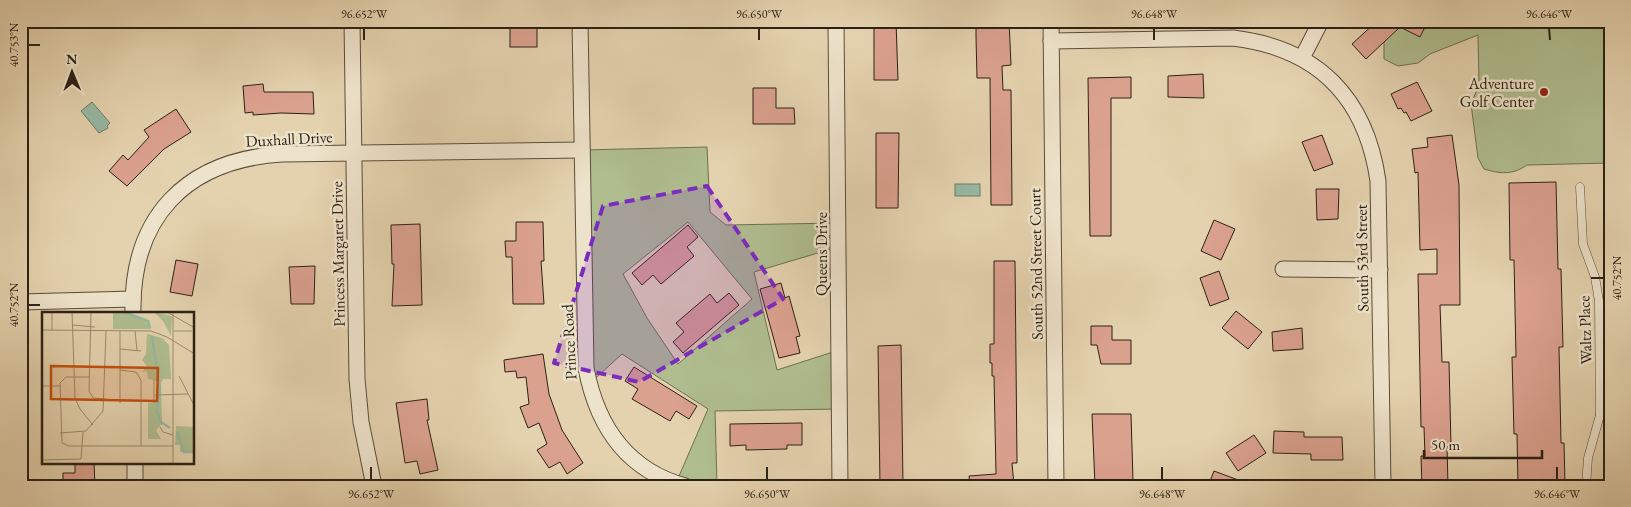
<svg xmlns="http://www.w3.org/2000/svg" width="1631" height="507" viewBox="0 0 1631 507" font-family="'EB Garamond',serif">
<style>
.green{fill:#afbd8f;stroke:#6e6f52;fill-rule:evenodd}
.water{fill:#97b8a4;stroke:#6c7c6a}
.building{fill:#dba18f;stroke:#2c2114}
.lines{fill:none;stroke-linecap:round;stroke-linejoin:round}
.lane-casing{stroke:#5a4d3a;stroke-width:9}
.street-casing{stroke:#5a4d3a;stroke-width:17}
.lane{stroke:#ede2ca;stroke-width:8}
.street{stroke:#ede2ca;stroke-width:15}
.marked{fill:#7b2cbf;fill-opacity:0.2;stroke:#7b2cbf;stroke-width:4;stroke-dasharray:10 6;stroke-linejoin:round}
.ticks{fill:none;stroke:#2c2114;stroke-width:2}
.poi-dot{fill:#8f2418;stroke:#ede2ca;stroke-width:2}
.labels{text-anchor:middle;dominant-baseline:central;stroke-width:5;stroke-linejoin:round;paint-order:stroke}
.poi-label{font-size:16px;fill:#2c2114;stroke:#ede2ca;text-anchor:end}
.street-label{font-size:16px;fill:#2c2114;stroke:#ede2ca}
.inset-river{fill:none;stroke:#97b8a4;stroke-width:2.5}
.inset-road{fill:none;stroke:#9a8b70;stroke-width:1}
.view{fill:#c24e0e;fill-opacity:0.15;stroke:#c24e0e;stroke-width:2.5}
.inset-edge{fill:none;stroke:#2c2114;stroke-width:2.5}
.neatline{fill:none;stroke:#2c2114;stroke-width:2}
.ticks-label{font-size:12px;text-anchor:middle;fill:#2c2114}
</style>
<rect width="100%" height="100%" fill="#e4d2ae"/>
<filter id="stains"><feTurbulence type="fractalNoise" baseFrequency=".004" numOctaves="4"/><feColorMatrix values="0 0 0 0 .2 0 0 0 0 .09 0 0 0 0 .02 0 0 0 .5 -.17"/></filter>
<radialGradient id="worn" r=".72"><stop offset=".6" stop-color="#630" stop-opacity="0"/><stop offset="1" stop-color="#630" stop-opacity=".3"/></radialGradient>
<g class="green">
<path d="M1400,21H1610V163L1527,165C1513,175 1500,174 1484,169L1478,158L1471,104L1479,85L1478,35L1430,54L1418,63L1398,66L1384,59V39Z"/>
<path d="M707,147L710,212L726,225L838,223V247L754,272L777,370L839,350L840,409L715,411L717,486H685L676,483L708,409L622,354L589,384L582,150ZM688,222L752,299L678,364L647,318L623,274Z"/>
</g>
<g class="water">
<polygon points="92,102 110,123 107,126 108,128 99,133 81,111"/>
<rect x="955" y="184" width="25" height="12"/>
</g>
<g class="building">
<rect x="510" y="21" width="27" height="26"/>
<polygon points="874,21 896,21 898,80 874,80"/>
<polygon points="987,21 1009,21 1011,65 1002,66 1003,90 1011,90 1012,205 991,205 990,78 977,78 976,37 976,25 987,25"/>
<polygon points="1377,21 1428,21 1420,37 1400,27 1366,59 1352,44"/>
<polygon points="1203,74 1204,98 1168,97 1168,76"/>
<polygon points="1131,77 1131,98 1111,98 1111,236 1090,236 1088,78"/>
<polygon points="1417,82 1432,111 1411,121 1406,112 1404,113 1401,108 1398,109 1391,94"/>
<polygon points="263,84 264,92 313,92 314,114 281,113 253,115 253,112 245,113 243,86"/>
<polygon points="753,88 776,88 776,108 794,108 795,124 753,124"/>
<polygon points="176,109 191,132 164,149 127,186 109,171 123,155 128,160 149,137 144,130"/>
<polygon points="876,133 899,133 898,208 876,208"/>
<polygon points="1322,135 1333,164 1314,171 1302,142"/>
<polygon points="1452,135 1459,185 1460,305 1440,305 1442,362 1449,362 1451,446 1447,446 1448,486 1422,486 1421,456 1425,456 1424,427 1421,427 1418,274 1437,274 1437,249 1420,250 1418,172 1415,173 1412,149 1428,147 1427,138"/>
<polygon points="1556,182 1558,269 1561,269 1563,347 1559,347 1561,443 1564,443 1565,486 1518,486 1517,434 1514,434 1512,357 1516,357 1514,260 1510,260 1509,183"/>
<polygon points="1316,189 1339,189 1338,219 1317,220"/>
<polygon points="1214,220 1235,229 1221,260 1201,251"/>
<polygon points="516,222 543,222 544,261 541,261 544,304 513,304 512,257 506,257 505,241 516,241"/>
<polygon points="420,224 422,305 392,306 394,264 392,264 391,225"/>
<polygon points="688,225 698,237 687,247 694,256 661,284 653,275 642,285 632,273"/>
<polygon points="176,260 198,264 192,296 170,292"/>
<polygon points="994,261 1015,261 1017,463 1012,463 1014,486 970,486 969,476 996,474 994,376 992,376 992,363 990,363 990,344 994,344"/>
<polygon points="315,266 314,304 291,304 289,267"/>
<polygon points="1219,271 1229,299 1210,306 1200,278"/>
<polygon points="781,283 785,298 789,296 800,336 796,337 800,353 779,358 760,289"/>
<polygon points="729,293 739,305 683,353 673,342 684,332 676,323 710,294 717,303"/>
<polygon points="1236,311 1262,332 1248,349 1222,328"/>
<polygon points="1091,326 1112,326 1112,340 1131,340 1131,364 1101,364 1097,345 1091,345"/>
<polygon points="1302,328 1303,349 1273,351 1272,332"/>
<polygon points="901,345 903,486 880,486 878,346"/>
<polygon points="543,354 549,394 562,430 583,463 567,474 560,462 549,468 537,450 547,444 539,423 528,428 520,407 529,404 526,377 517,378 516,371 505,372 504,360"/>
<polygon points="634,367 697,406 689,419 676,411 670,421 632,399 638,389 625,381"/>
<polygon points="427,399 429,420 427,420 438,470 420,474 417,461 405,463 396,403"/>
<polygon points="1092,414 1131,414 1133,481 1125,482 1125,486 1095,486"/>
<polygon points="802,423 802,445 787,445 787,449 746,450 746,445 730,446 730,424"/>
<polygon points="1274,431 1304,432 1304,437 1342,437 1343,460 1311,460 1311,454 1273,453"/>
<polygon points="1254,435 1266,453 1238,471 1226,453"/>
<polygon points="75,463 94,463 95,486 63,486 63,473 75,473"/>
<polygon points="1214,471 1249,484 1248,486 1208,486"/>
</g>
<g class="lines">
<defs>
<g id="lane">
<polyline points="1580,187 1583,244 1595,277 1599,301 1600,415 1588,458 1586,486"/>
<polyline points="1600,415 1610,415"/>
</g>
<g id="street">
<polyline points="352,21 357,379 361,422 374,486"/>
<path d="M580,21L586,368C597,426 627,470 685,486"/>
<polyline points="836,21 840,486"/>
<polyline points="1051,21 1056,486"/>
<path d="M1051,41L1233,38C1317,48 1366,97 1378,181L1383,486"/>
<polyline points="1302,58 1321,21"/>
<polyline points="1283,269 1380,270"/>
<polyline points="21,302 133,299"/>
<path d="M133,313C131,217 186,160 282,154L582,150"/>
<polyline points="135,463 135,486"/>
</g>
</defs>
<use href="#lane" class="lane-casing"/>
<use href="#street" class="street-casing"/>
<use href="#lane" class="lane"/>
<use href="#street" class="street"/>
</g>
<path class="marked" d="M707,186L783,299L639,382L554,363L603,206Z"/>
<path class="ticks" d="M364,28V40M759,28V40M1154,28V40M1549,28L1550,40M28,45H40M1591,278H1604M28,305H40M371,467V480M767,467V480M1162,467V480M1557,467V480"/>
<circle class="poi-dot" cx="1544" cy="92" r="5"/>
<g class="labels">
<g class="poi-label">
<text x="1534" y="83">Adventure<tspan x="1534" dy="18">Golf Center</tspan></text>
</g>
<g class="street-label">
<text transform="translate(289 139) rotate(-3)">Duxhall Drive</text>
<text transform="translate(338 254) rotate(-91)">Princess Margaret Drive</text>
<text transform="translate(821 254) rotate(-90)">Queens Drive</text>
<text transform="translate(1362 258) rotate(-91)">South 53rd Street</text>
<text transform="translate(1036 264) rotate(-91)">South 52nd Street Court</text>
<text transform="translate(1585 330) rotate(-92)">Waltz Place</text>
<text transform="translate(569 342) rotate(-93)">Prince Road</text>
</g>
</g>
<g transform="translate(42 312)">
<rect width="152" height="152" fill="#e4d2ae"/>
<path d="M71,0H84L103,8L109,17H71ZM112,0L130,4L129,24L121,9ZM105,22L120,26L127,33L129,67H121L119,71L120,112L114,118L119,127H106V91L114,90L115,69L106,67L105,59L100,60L105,54L100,48L104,42ZM134,114L152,115V140H138V133H133Z" fill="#afbd8f"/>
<path class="inset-river" d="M82,0L106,9L108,16M110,24L118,76L115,100L119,110L128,116M135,120L142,140H153"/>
<path class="inset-road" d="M10,0V19M30,0L33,86L38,97L51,113M49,0L47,79L51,86L64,87M125,0L153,16M30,13L53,15M0,18L109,19L125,25L153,42M93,19L95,38M132,19H150M78,37L99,39M78,58L94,60M94,60L99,68V134M137,64L153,95M112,68V91M0,74H18M113,83L146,82M78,91V19M118,115L121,120L131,123M18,121L44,119L61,99L64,19M20,131L27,134H131M20,131L18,71L24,65H47M0,148L39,147L41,120M131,152V0"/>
<path class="view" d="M9,54L116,56L115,89L9,87Z"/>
<rect width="152" height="152" class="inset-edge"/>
</g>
<rect width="1631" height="507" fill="none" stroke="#e4d2ae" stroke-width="55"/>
<g transform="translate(72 72) rotate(359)" stroke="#ede2ca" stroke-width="4" paint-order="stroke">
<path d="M0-4L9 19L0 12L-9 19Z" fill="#2c2114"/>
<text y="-8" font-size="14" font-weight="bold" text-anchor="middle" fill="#2c2114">N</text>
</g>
<path d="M1424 450v8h118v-8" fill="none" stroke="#2c2114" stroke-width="2.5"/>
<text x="1431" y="450" font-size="15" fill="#2c2114" stroke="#ede2ca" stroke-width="4" paint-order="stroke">50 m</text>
<rect x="28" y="28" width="1576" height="452" class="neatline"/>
<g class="ticks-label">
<text x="364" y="18">96.652°W</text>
<text x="759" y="18">96.650°W</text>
<text x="1154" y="18">96.648°W</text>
<text x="1549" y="18">96.646°W</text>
<text transform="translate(14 45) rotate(-90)" y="4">40.753°N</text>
<text transform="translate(1617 278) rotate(-90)" y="4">40.752°N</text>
<text transform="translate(14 305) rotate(-90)" y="4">40.752°N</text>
<text x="371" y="498">96.652°W</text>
<text x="767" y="498">96.650°W</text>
<text x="1162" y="498">96.648°W</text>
<text x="1557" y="498">96.646°W</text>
</g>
<rect width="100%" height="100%" filter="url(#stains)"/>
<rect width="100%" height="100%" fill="url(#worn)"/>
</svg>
